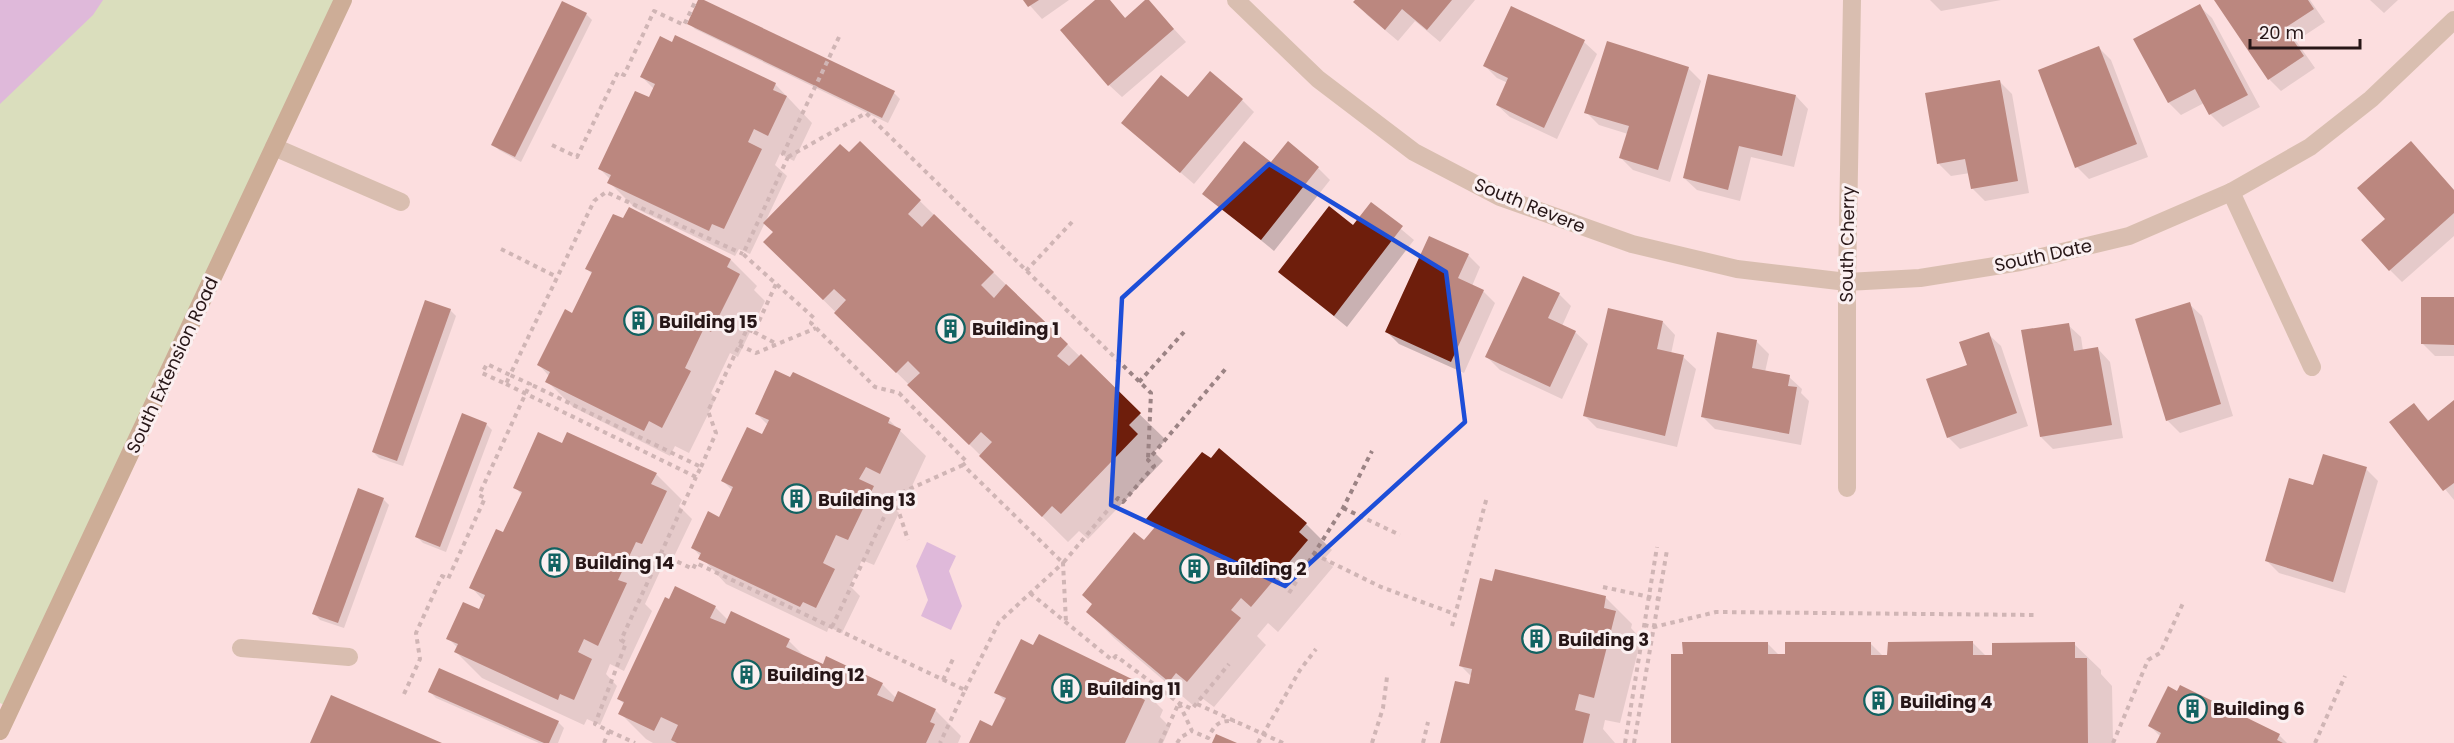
<svg xmlns="http://www.w3.org/2000/svg" width="2454" height="743" viewBox="0 0 2454 743" font-family="Poppins,sans-serif">
<style>
.green{fill:#b1dd96}
.water{fill:#bd8cd5}
.shadow{fill:#0003}
.building{fill:#6e1e0c}
.lines{fill:none;stroke-linecap:round;stroke-linejoin:round}
.path{stroke:#9b8384;stroke-width:4;stroke-dasharray:4.5 4.5;stroke-linecap:butt}
.lane{stroke:#b09878;stroke-width:18}
.street{stroke:#b09878;stroke-width:18}
.secondary{stroke:#947141;stroke-width:18}
.marked{fill:none;stroke:#1d4ed8;stroke-width:4.5;stroke-linejoin:round}
.labels{text-anchor:middle;dominant-baseline:central;stroke-width:6;stroke-linejoin:round;paint-order:stroke}
.street-label{font-size:18px;fill:#271617;stroke:#fbf0f1}
.poi-label{font-size:18px;font-weight:bold;fill:#271617;stroke:#fbf0f1;text-anchor:start}
</style>
<rect width="100%" height="100%" fill="#fcdedf"/>
<polygon class="green" points="0,0 344,0 11,708 0,703"/>
<g class="water">
<polygon points="0,0 103,0 93,15 0,104"/>
<polygon points="927,542 956,556 949,571 962,606 951,630 921,616 928,600 916,566"/>
</g>
<g class="shadow">
<polygon points="701,0 894,93 900,99 888,123 695,29 689,23"/>
<polygon points="1025,0 1069,0 1042,19"/>
<polygon points="1097,0 1108,0 1126,19 1147,0 1186,42 1122,97 1109,85"/>
<polygon points="1357,0 1475,0 1440,42 1415,21 1398,41 1367,15 1355,2"/>
<polygon points="1930,0 2001,0 1941,11"/>
<polygon points="2217,0 2310,0 2325,22 2296,41 2315,68 2281,91 2269,79"/>
<polygon points="2370,0 2398,0 2384,13"/>
<polygon points="2199,6 2212,18 2260,107 2223,127 2210,114 2204,103 2181,115 2169,103 2135,40"/>
<polygon points="586,14 592,20 521,162 499,150 493,144"/>
<polygon points="1584,42 1597,54 1557,139 1510,117 1497,105 1508,83 1497,78 1484,65"/>
<polygon points="673,44 775,84 812,123 794,161 780,154 775,165 787,176 750,254 739,249 735,256 635,208 609,182 610,179 600,169 649,99 654,89 642,77"/>
<polygon points="2099,48 2111,60 2148,157 2089,179 2077,167"/>
<polygon points="1688,68 1701,81 1670,182 1633,170 1621,158 1628,134 1599,125 1586,112"/>
<polygon points="1999,81 2012,94 2029,193 1985,201 1972,188 1970,173 1951,176 1939,164"/>
<polygon points="1796,96 1808,109 1794,167 1751,157 1740,201 1697,190 1684,178"/>
<polygon points="1242,100 1254,112 1194,184 1123,123"/>
<polygon points="860,143 1166,440 1154,452 1163,461 1088,539 1079,531 1068,542 791,268 849,154"/>
<polygon points="1271,164 1318,168 1330,180 1274,251 1204,194"/>
<polygon points="2454,190 2454,236 2402,282 2390,270"/>
<polygon points="1371,204 1414,240 1347,327 1280,272 1353,227"/>
<polygon points="1468,255 1480,267 1472,286 1483,291 1495,303 1464,373 1399,344 1387,332"/>
<polygon points="731,260 757,286 754,290 765,301 738,357 730,353 711,393 716,398 689,453 675,446 670,456 573,407 547,381 549,376 539,365 572,315 592,274 587,269"/>
<polygon points="1559,294 1571,306 1562,326 1575,332 1588,344 1562,399 1500,370 1487,357"/>
<polygon points="2454,299 2454,356 2435,356 2423,344"/>
<polygon points="2189,304 2202,316 2233,416 2180,433 2167,420"/>
<polygon points="450,310 456,316 403,466 379,458 373,452"/>
<polygon points="1663,322 1675,335 1671,354 1683,357 1696,369 1677,447 1597,428 1585,416"/>
<polygon points="2068,325 2081,337 2083,351 2098,349 2110,362 2123,438 2053,449 2041,437"/>
<polygon points="1988,334 2001,346 2028,426 1960,449 1948,437 1969,366"/>
<polygon points="1756,341 1769,354 1765,372 1789,377 1802,389 1801,393 1809,401 1801,445 1715,429 1703,417"/>
<polygon points="2454,402 2454,500 2391,423 2414,405 2430,422"/>
<polygon points="757,414 889,420 926,456 906,499 892,492 887,501 899,513 874,565 862,560 850,586 860,596 842,633 829,627 827,632 726,584 692,547 720,519 733,491 723,481 763,436 768,425"/>
<polygon points="486,424 492,430 446,552 423,543 417,537"/>
<polygon points="562,445 656,474 682,500 679,506 692,519 668,569 662,567 645,604 652,611 624,671 610,664 606,674 617,686 600,725 587,719 584,725 482,678 456,652 458,648 448,638 479,611 484,601 471,587 504,534 522,495 515,487"/>
<polygon points="2366,469 2378,481 2345,593 2279,573 2267,561 2314,487"/>
<polygon points="383,499 389,505 344,628 320,620 314,613"/>
<polygon points="1306,524 1332,550 1325,558 1333,567 1278,632 1268,623 1257,636 1266,645 1214,707 1202,698 1195,707 1114,638 1088,612 1144,542"/>
<polygon points="1606,598 1632,624 1631,628 1641,639 1620,723 1605,720 1603,729 1615,743 1441,743 1470,686 1472,677 1460,665"/>
<polygon points="715,607 728,620 789,641 806,658 823,666 882,684 896,698 935,710 961,736 958,743 653,743 646,739 620,713 624,704 619,699"/>
<polygon points="1767,643 1779,655 1870,643 1883,656 1973,643 1986,656 2074,644 2101,670 2101,674 2112,686 2113,743 1673,743"/>
<polygon points="1137,684 1163,710 1160,717 1170,727 1163,743 970,743 993,728 1006,702 996,692"/>
<polygon points="430,692 558,722 564,728 558,743 539,743 436,698"/>
<polygon points="2150,726 2279,735 2287,743 2157,743 2160,736"/>
</g>
<g class="building">
<polygon points="698,0 704,0 895,91 882,118 687,24"/>
<polygon points="1023,0 1039,0 1028,7"/>
<polygon points="1095,0 1110,0 1125,18 1145,0 1149,0 1174,29 1108,86 1060,30"/>
<polygon points="1355,0 1452,0 1427,30 1402,9 1385,30 1353,2"/>
<polygon points="2214,0 2308,0 2314,9 2285,28 2304,56 2268,80"/>
<polygon points="562,1 587,13 515,157 491,145"/>
<polygon points="2200,4 2248,95 2209,115 2195,89 2168,103 2133,39"/>
<polygon points="1511,6 1585,40 1544,128 1496,105 1508,78 1483,66"/>
<polygon points="675,35 776,83 773,90 787,96 768,136 754,129 748,142 762,149 724,229 712,224 709,231 607,183 611,175 598,169 635,91 649,97 655,84 640,77 660,36 672,42"/>
<polygon points="1607,41 1689,67 1658,170 1619,158 1629,126 1584,113"/>
<polygon points="2099,46 2137,144 2075,168 2038,70"/>
<polygon points="1210,71 1243,99 1180,173 1121,123 1161,75 1188,97"/>
<polygon points="1708,74 1796,95 1782,156 1739,146 1728,190 1683,178"/>
<polygon points="2000,80 2018,181 1971,189 1965,159 1937,164 1925,93"/>
<polygon points="860,141 921,200 908,214 922,227 934,214 994,272 981,285 994,298 1006,284 1068,344 1057,356 1069,366 1081,354 1141,413 1129,425 1138,434 1061,514 1052,506 1042,517 979,456 992,442 981,432 969,445 907,385 920,373 908,361 896,373 834,313 846,300 834,289 823,300 763,242 773,232 763,223 840,144 849,152"/>
<polygon points="1244,141 1271,162 1288,141 1319,167 1261,240 1202,194"/>
<polygon points="2411,141 2454,190 2454,213 2389,271 2361,240 2385,219 2357,188"/>
<polygon points="1371,202 1403,226 1334,316 1278,272 1329,206 1353,225"/>
<polygon points="629,207 731,259 727,267 740,274 711,332 704,328 685,368 691,371 662,428 649,421 644,431 545,382 550,372 537,365 565,309 572,313 592,272 585,269 613,214 623,218"/>
<polygon points="1429,236 1469,254 1458,278 1484,290 1451,362 1385,332"/>
<polygon points="1523,276 1560,293 1548,318 1576,331 1550,387 1485,357"/>
<polygon points="2421,297 2454,297 2454,345 2421,344"/>
<polygon points="425,300 451,309 397,461 372,452"/>
<polygon points="2190,302 2221,404 2166,421 2135,319"/>
<polygon points="1608,308 1663,321 1657,349 1684,355 1665,436 1583,416"/>
<polygon points="2069,323 2074,351 2098,347 2112,425 2040,437 2021,330"/>
<polygon points="1717,332 1757,340 1752,368 1790,375 1788,386 1797,387 1789,434 1701,417"/>
<polygon points="1989,332 2017,413 1947,438 1926,379 1967,365 1959,342"/>
<polygon points="775,370 790,377 793,372 890,418 888,423 901,429 880,474 866,467 859,479 874,486 848,540 836,535 823,563 835,569 816,608 803,602 800,607 698,559 701,553 691,548 708,511 719,517 733,487 721,481 747,427 762,434 769,420 755,414"/>
<polygon points="2454,400 2454,483 2443,491 2389,422 2414,403 2428,421"/>
<polygon points="462,413 487,423 440,547 415,537"/>
<polygon points="538,432 562,443 567,432 657,473 651,484 667,491 642,544 636,542 618,580 627,583 598,646 584,639 578,652 592,659 574,700 560,694 558,700 454,652 458,644 446,639 463,602 479,609 485,595 469,588 496,529 503,532 522,492 513,488"/>
<polygon points="1219,448 1307,523 1299,532 1308,540 1251,607 1241,598 1231,610 1241,618 1187,682 1176,673 1169,682 1086,612 1092,604 1082,595 1134,532 1144,540 1155,527 1146,519 1202,452 1211,458"/>
<polygon points="2323,454 2367,467 2333,582 2265,561 2289,478 2313,485"/>
<polygon points="358,488 384,498 338,623 312,614"/>
<polygon points="1495,569 1606,596 1604,608 1616,611 1594,698 1579,694 1575,710 1590,714 1583,743 1440,743 1455,681 1469,684 1472,669 1459,666 1480,578 1492,581"/>
<polygon points="675,586 716,606 710,618 725,624 731,611 790,639 786,647 823,664 826,656 883,683 877,695 893,702 898,691 936,709 930,722 935,724 926,743 677,743 671,740 678,725 661,717 654,731 618,714 624,702 617,699 665,597 669,599"/>
<polygon points="1039,634 1138,682 1133,694 1145,700 1125,743 969,743 980,720 992,726 1006,698 994,693 1021,639 1033,645"/>
<polygon points="1973,641 1973,655 1992,655 1992,643 2075,642 2075,658 2087,658 2088,743 1671,743 1671,654 1683,654 1682,642 1768,642 1768,654 1785,654 1785,642 1871,642 1871,655 1887,655 1888,642"/>
<polygon points="439,668 559,721 549,743 544,743 428,692"/>
<polygon points="2180,685 2280,734 2277,740 2283,743 2156,743 2161,733 2148,726 2168,686 2177,691"/>
<polygon points="331,695 442,743 310,743"/>
<polygon points="1216,734 1237,743 1212,743"/>
</g>
<g class="lines">
<g class="path">
<polyline points="839,37 783,154 788,157 743,254 814,318 811,323 875,387 899,393 967,462 963,465 1063,563 1118,498 1123,502 1154,466 1148,460 1228,366"/>
<polyline points="552,145 577,157 618,72 624,75 654,11 684,25 696,0"/>
<polyline points="788,157 866,113 1151,393 1148,459"/>
<polyline points="501,249 557,277"/>
<polyline points="1026,271 1072,222"/>
<polyline points="754,332 777,344"/>
<polyline points="739,345 756,353 816,328"/>
<polyline points="1139,382 1184,332"/>
<polyline points="506,384 696,477 701,467 530,384"/>
<polyline points="701,467 716,433 708,411 747,329 754,332 776,284"/>
<polyline points="894,497 908,540"/>
<polyline points="1343,508 1400,535"/>
<polyline points="661,554 693,569 696,563 965,690 940,743"/>
<polyline points="1314,554 1381,587 1455,614"/>
<polyline points="1603,587 1659,599"/>
<polyline points="1030,593 1112,660 1116,656 1179,703 1192,709 1229,664"/>
<polyline points="1289,593 1343,508 1372,451"/>
<polyline points="1644,625 1654,627 1716,612 2036,615"/>
<polyline points="1452,626 1487,497"/>
<polyline points="832,627 894,496 963,465"/>
<polyline points="943,680 953,659"/>
<polyline points="965,690 999,622 1063,563 1066,622"/>
<polyline points="404,694 420,659 416,633 442,576 448,579 485,498 479,495 530,384 510,375 506,384 482,373 487,364 510,375 594,201 606,192 743,254"/>
<polyline points="1197,704 1283,743"/>
<polyline points="609,731 635,743"/>
<polyline points="604,743 609,731 595,724 626,643 621,640 696,477"/>
<path d="M1160,743L1179,703L1192,731L1208,738C1215,724 1219,720 1235,721"/>
<polyline points="1177,743 1181,737 1192,731"/>
<polyline points="1258,743 1300,670 1316,649"/>
<polyline points="1372,743 1383,708 1387,677"/>
<polyline points="1423,743 1428,722"/>
<polyline points="1625,743 1657,547"/>
<polyline points="1634,743 1667,550"/>
<polyline points="2113,743 2148,660 2160,653 2184,601"/>
<polyline points="2315,743 2345,676"/>
</g>
<g class="lane">
<polyline points="274,147 401,202"/>
<polyline points="241,648 349,657"/>
</g>
<g class="street">
<polyline points="1236,0 1318,79 1414,152 1500,197 1632,244 1737,269 1847,282 1920,278 2020,262 2129,236 2231,192 2310,147 2371,99 2454,20"/>
<polyline points="2231,192 2312,367"/>
<polyline points="1847,488 1847,282 1852,0"/>
</g>
<polyline class="secondary" points="0,731 343,0"/>
</g>
<path d="M0 0H2454V743H0ZM1269,164L1446,272L1465,422L1285,586L1111,505L1122,298Z" fill="#fcdedf" fill-opacity=".55" fill-rule="evenodd"/>
<path class="marked" d="M1269,164L1446,272L1465,422L1285,586L1111,505L1122,298Z"/>
<defs>
<symbol id="building-ring" viewBox="-11 -11 22 22"><circle r="9.5" fill="#fbf0f1" stroke="#126261" stroke-width="1.5"/><path d="M-4-6H4V6H1V3H-1V6H-4ZM-2.5-4.3h1.7v1.8h-1.7ZM.8-4.3h1.7v1.8H.8ZM-2.5-1h1.7V.8h-1.7ZM.8-1h1.7V.8H.8Z" fill="#126261"/></symbol>
</defs>
<g fill-rule="evenodd">
<use href="#building-ring" x="622" y="304" width="33" height="33"/>
<use href="#building-ring" x="934" y="312" width="33" height="33"/>
<use href="#building-ring" x="780" y="482" width="33" height="33"/>
<use href="#building-ring" x="538" y="546" width="33" height="33"/>
<use href="#building-ring" x="1178" y="552" width="33" height="33"/>
<use href="#building-ring" x="1520" y="622" width="33" height="33"/>
<use href="#building-ring" x="730" y="658" width="33" height="33"/>
<use href="#building-ring" x="1050" y="672" width="33" height="33"/>
<use href="#building-ring" x="1862" y="684" width="33" height="33"/>
<use href="#building-ring" x="2176" y="692" width="33" height="33"/>
</g>
<g class="labels">
<g class="street-label">
<text transform="translate(1530 205) rotate(22)">South Revere</text>
<text transform="translate(1847 244) rotate(-89)">South Cherry</text>
<text transform="translate(2043 255) rotate(-12)">South Date</text>
<text transform="translate(172 365) rotate(-65)">South Extension Road</text>
</g>
<g class="poi-label">
<text x="659" y="321">Building 15</text>
<text x="972" y="328">Building 1</text>
<text x="818" y="499">Building 13</text>
<text x="575" y="562">Building 14</text>
<text x="1216" y="568">Building 2</text>
<text x="1558" y="639">Building 3</text>
<text x="767" y="674">Building 12</text>
<text x="1087" y="688">Building 11</text>
<text x="1900" y="701">Building 4</text>
<text x="2213" y="708">Building 6</text>
</g>
</g>
<path d="M2250 39v9h110v-9" fill="none" stroke="#271617" stroke-width="3"/>
<text x="2259" y="39" font-size="18" fill="#271617" stroke="#fbf0f1" stroke-width="4.5" paint-order="stroke">20 m</text>
</svg>
